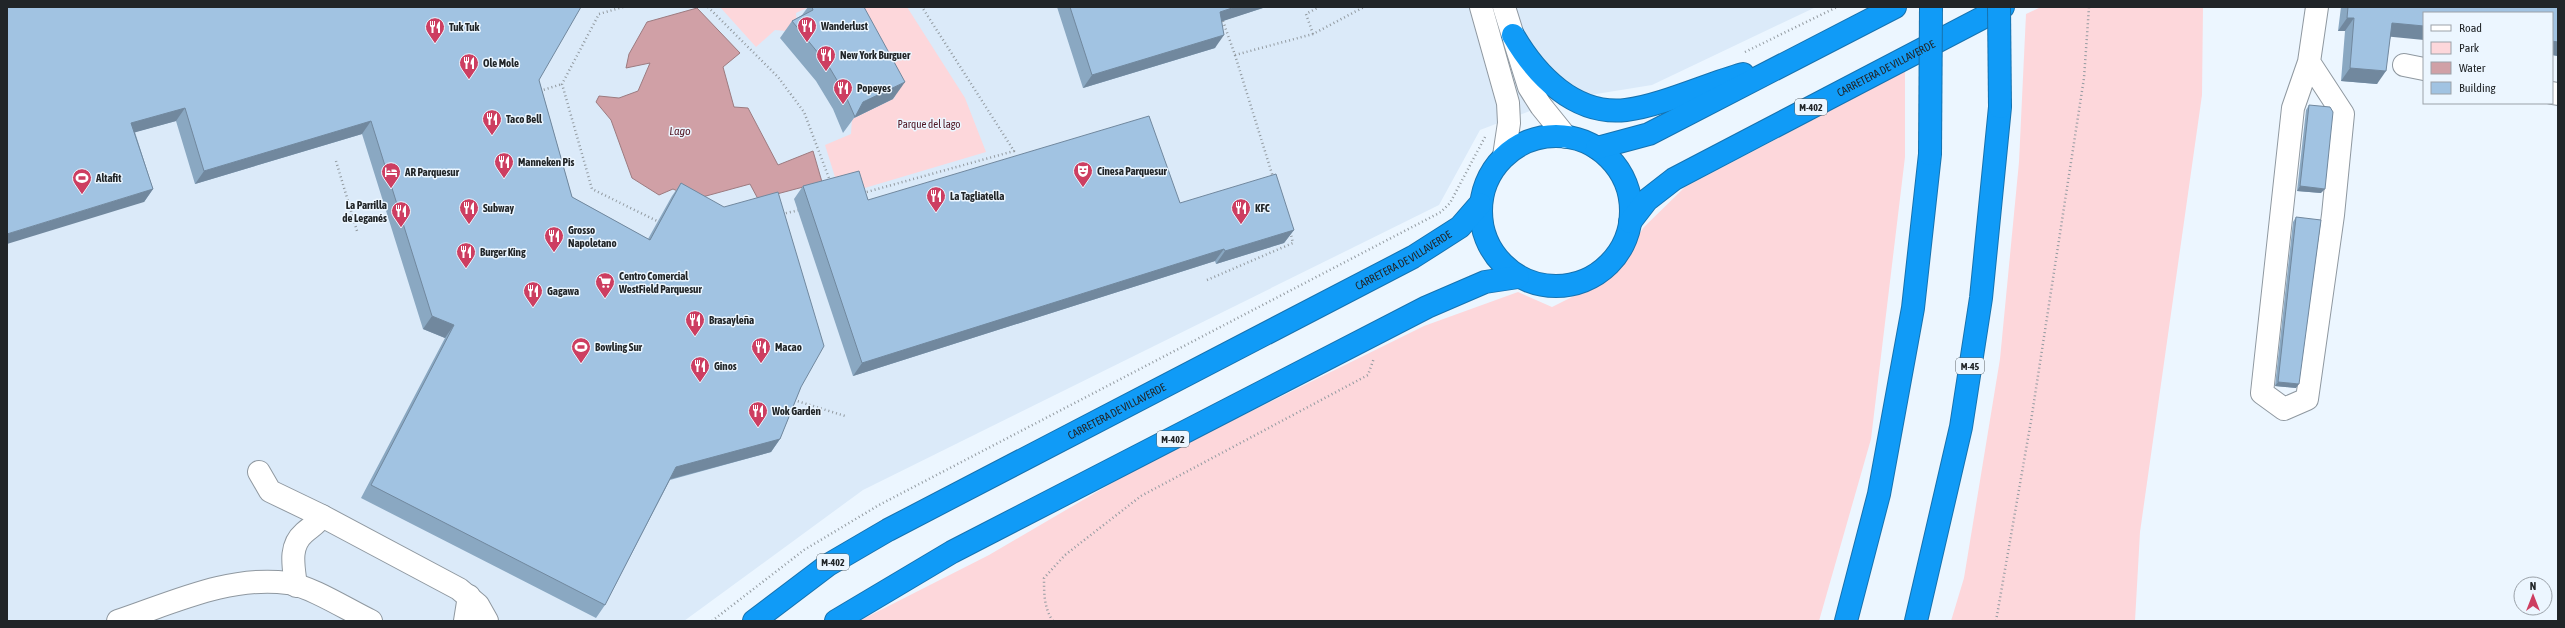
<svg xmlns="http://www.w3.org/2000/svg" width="2565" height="628" viewBox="0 0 2565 628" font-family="'Asap Condensed',sans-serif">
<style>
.built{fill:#dbeaf9}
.green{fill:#fdd7db}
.water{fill:#d0a0a6;stroke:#9c7b80}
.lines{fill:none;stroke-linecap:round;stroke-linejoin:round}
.minor-casing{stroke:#8f98a0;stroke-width:24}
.highway-casing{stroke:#1672af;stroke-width:24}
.path{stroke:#929aa0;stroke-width:2.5;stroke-dasharray:1 3;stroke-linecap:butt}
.minor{stroke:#fff;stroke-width:22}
.highway{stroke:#109bf7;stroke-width:22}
.highway-bridge-casing{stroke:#1672af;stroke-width:24;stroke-linecap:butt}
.highway-bridge{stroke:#109bf7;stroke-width:22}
.wall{fill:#8aa8c2}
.shaded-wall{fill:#71889e}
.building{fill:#a1c3e2;stroke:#71889e}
.labels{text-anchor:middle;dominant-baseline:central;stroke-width:3;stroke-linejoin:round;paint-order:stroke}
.shield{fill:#ecf6ff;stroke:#5e6468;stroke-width:1}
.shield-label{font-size:10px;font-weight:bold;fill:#212528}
.poi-label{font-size:11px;font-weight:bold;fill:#212528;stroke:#ecf6ff;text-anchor:start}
.street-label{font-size:11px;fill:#212528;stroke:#ecf6ff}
.park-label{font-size:11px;fill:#4f1523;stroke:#ecf6ff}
.water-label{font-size:12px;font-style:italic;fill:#571c29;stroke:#ecf6ff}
</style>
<rect width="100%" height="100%" fill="#ecf6ff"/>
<polygon class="built" points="7,7 1816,7 1652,85 1559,100 1480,130 1439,205 863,490 684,621 7,621"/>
<g class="green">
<polygon points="720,7 809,7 796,13 797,24 786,31 775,30 756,47"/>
<polygon points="846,7 907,7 965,98 986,152 858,190 835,177 825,145 851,134 852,119 895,98"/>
<polygon points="2041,7 2203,7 2202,95 2140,532 2135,621 1951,621 1964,578 2000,359 2019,162 2026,14"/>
<polygon points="1905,71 1905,157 1871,439 1819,621 859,621 989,555 1148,462 1424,326 1518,292 1552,307 1608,279 1644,227 1685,187"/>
</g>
<polygon class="water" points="697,8 740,53 723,67 734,107 748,108 778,165 813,151 822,182 758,199 750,184 695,199 673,189 659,195 632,178 611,120 596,102 599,96 619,98 638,91 650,63 626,68 629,54 647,22"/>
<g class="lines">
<defs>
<g id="minor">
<polyline points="1481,7 1508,103 1509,123 1504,156"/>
<polyline points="1504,7 1529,87 1541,106 1566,137"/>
<polyline points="2309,62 2343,114 2333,215 2307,399 2284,409 2262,393 2293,108 2309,62 2317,7"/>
<polyline points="2404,65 2424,69"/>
<polyline points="2552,93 2558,94"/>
<polyline points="259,472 270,491 322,516 459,589 478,605 487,621"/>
<path d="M296,586C294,568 288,547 304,533C312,526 317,524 322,516"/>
<path d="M118,621C172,603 230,575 288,583C312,587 348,610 371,621"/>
<polyline points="465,621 469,596"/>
</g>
<g id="highway">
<path d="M1513,35C1536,75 1575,116 1626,110C1663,105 1707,84 1743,74"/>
<circle cx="1556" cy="211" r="75"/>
<polyline points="1597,148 1649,134 1895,7"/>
<path id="s1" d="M1630,222L1647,200L1674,179L2003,7"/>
<path id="s2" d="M754,621L828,565L888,530L1413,257L1460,227L1480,204"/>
<polyline points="836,621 952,552 1427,307 1485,282 1518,277"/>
<polyline points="1846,621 1879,494 1913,308 1930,154"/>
<polyline points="1916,621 1961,427 1981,298 2000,107"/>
</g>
</defs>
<use href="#minor" class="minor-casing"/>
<use href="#highway" class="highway-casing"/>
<g class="path">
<polyline points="623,7 599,14 562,84 592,189 661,223"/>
<polyline points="708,7 778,77 804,112 830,181"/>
<polyline points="1223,21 1235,55 1313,34 1364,7"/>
<polyline points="1313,34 1306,14 1319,7"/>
<polyline points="1745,52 1837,7"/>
<polyline points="1235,55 1273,177"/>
<polyline points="540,91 562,84"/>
<polyline points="336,161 357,231"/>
<polyline points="863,193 1014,151 922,7"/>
<polyline points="782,214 800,210"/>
<polyline points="1207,280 1293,243 1290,231"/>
<polyline points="794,400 845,416"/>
<polyline points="712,621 804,550 879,505 1441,212 1450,203 1485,137"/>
<path d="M1053,621C1044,608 1044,594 1044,578L1065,555L1141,496L1368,375L1374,358"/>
<polyline points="1996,621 2031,421 2084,78 2089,7"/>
</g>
<use href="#minor" class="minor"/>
<use href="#highway" class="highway"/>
<defs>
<g id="highway-bridge">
<polyline points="1999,7 2000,107"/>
<polyline points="1930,154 1931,7"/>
</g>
</defs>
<use href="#highway-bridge" class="highway-bridge-casing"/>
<use href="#highway-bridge" class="highway-bridge"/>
</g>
<g class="wall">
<polygon points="7,7 539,80 572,197 648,239 672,196 681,183 801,387 780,439 771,452 670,480 605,605 596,618 361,498 445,338 423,329 362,134 195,184 176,121 135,132 153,189 144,202"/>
<polygon points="808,7 864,7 893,99 854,118 843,133 833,109 816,81 780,38 792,21 802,15"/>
<polygon points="1057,7 1266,7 1222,21 1215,48 1083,88"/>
<polygon points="2341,7 2558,7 2558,56 2552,55 2552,13 2391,36 2377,84 2341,81 2345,31 2338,31"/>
<polygon points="2309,105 2321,193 2297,191 2306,110"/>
<polygon points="803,186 868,200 1180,203 1294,230 1284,243 1216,264 1215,261 853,376 794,199"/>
<polygon points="2296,217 2296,388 2275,386 2293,222"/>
</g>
<g class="shaded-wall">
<polygon points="1235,7 1266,7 1211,25 1220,12"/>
<polygon points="2347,18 2354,18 2345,31 2338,31"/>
<polygon points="2392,23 2424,26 2424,40 2383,36"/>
<polygon points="1224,35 1215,48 1083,88 1092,75"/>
<polygon points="2552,41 2558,42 2558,56 2552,55"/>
<polygon points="2350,68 2386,71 2377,84 2341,81"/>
<polygon points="905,82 893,99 854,118 863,102"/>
<polygon points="185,108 176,121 122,136 131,123"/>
<polygon points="371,121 362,134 195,184 204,171"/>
<polygon points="2300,186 2325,189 2321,193 2297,191"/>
<polygon points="153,189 144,202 7,244 7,234"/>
<polygon points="1294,230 1284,243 1216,264 1225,251"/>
<polygon points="1224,249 1215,261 853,376 862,363"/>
<polygon points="432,316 454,325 445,338 423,329"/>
<polygon points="2278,382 2299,384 2296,388 2275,386"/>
<polygon points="780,439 771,452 667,480 676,467"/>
</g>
<g class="building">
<polygon points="7,7 581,7 539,80 572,197 650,240 681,183 724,207 778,192 824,346 801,387 780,439 676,467 605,605 371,485 454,325 432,316 371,121 204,171 185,108 131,123 153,189 7,234"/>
<polygon points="812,7 864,7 905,82 863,102 855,117 844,92 828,65 792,21 813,10"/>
<polygon points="1070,7 1235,7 1220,12 1224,35 1092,75"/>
<polygon points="2348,7 2558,7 2558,42 2552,41 2552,13 2424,13 2424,26 2392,23 2386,71 2350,68 2354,18 2347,18"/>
<polygon points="2309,105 2330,107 2333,112 2325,189 2300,186"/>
<polygon points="1149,116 1180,203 1276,174 1294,230 1225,251 1224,249 862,363 803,186 859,171 868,200"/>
<polygon points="2296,217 2321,220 2299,384 2278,382"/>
</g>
<defs>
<symbol id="restaurant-pin" viewBox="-11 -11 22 30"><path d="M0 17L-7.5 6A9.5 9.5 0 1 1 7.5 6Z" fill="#cd3e61" stroke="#ecf6ff"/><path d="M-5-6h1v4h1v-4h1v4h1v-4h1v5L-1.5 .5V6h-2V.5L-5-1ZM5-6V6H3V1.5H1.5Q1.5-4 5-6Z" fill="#fff"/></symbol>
<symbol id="theatre-pin" viewBox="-11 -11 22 30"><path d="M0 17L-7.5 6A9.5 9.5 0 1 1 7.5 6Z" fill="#cd3e61" stroke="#ecf6ff"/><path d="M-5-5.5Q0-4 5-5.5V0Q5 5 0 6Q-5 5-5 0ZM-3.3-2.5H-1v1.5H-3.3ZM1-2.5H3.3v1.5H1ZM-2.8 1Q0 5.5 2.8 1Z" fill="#fff"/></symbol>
<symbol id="hotel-pin" viewBox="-11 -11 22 30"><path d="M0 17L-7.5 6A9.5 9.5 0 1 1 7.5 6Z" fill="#cd3e61" stroke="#ecf6ff"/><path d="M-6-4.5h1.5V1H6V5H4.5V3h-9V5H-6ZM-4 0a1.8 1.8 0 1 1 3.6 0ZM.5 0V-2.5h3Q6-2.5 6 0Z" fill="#fff"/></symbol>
<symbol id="stadium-pin" viewBox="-11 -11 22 30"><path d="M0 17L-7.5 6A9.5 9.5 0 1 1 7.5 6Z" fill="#cd3e61" stroke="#ecf6ff"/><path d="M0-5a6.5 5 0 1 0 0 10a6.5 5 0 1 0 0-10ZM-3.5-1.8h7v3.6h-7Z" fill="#fff"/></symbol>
<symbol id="supermarket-pin" viewBox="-11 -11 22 30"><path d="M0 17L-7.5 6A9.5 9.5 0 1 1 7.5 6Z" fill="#cd3e61" stroke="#ecf6ff"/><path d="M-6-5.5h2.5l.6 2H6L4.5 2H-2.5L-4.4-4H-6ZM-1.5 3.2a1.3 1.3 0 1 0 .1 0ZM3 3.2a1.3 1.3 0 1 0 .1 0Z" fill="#fff"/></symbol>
</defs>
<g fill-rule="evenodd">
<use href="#restaurant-pin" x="796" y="15" width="22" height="30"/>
<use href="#restaurant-pin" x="424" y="16" width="22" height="30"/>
<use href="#restaurant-pin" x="815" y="44" width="22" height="30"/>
<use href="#restaurant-pin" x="458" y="52" width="22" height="30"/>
<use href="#restaurant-pin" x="832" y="77" width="22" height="30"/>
<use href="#restaurant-pin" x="481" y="108" width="22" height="30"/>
<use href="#restaurant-pin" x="493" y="151" width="22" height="30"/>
<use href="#theatre-pin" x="1072" y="160" width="22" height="30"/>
<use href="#hotel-pin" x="380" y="161" width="22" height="30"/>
<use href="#stadium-pin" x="71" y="167" width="22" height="30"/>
<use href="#restaurant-pin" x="925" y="185" width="22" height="30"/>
<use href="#restaurant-pin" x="458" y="197" width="22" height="30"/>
<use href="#restaurant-pin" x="1230" y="197" width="22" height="30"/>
<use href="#restaurant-pin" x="390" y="200" width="22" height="30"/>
<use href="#restaurant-pin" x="543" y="225" width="22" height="30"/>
<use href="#restaurant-pin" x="455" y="241" width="22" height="30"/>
<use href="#supermarket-pin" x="594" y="271" width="22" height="30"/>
<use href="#restaurant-pin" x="522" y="280" width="22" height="30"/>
<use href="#restaurant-pin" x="684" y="309" width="22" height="30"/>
<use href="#stadium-pin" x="570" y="336" width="22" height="30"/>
<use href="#restaurant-pin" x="750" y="336" width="22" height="30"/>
<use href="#restaurant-pin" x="689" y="355" width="22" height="30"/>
<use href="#restaurant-pin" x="747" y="400" width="22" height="30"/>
</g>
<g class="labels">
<g class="shield">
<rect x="1795" y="99" width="32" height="16" rx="3"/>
<rect x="1956" y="358" width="28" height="16" rx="3"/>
<rect x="1157" y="431" width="32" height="16" rx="3"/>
<rect x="817" y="554" width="32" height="16" rx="3"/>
</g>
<g class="shield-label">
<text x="1811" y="107">M-402</text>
<text x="1970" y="366">M-45</text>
<text x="1173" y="439">M-402</text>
<text x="833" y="562">M-402</text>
</g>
<g class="poi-label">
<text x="821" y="26">Wanderlust</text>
<text x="449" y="27">Tuk Tuk</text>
<text x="840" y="55">New York Burguer</text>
<text x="483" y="63">Ole Mole</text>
<text x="857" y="88">Popeyes</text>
<text x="506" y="119">Taco Bell</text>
<text x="518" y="162">Manneken Pis</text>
<text x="1097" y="171">Cinesa Parquesur</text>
<text x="405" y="172">AR Parquesur</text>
<text x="96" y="178">Altafit</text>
<text x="950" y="196">La Tagliatella</text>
<text x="387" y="205" text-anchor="end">La Parrilla<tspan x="387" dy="13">de Leganés</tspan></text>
<text x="483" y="208">Subway</text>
<text x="1255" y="208">KFC</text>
<text x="568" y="230">Grosso<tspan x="568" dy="13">Napoletano</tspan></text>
<text x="480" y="252">Burger King</text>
<text x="619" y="276">Centro Comercial<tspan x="619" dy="13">WestField Parquesur</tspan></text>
<text x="547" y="291">Gagawa</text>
<text x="709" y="320">Brasayleña</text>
<text x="595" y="347">Bowling Sur</text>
<text x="775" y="347">Macao</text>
<text x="714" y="366">Ginos</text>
<text x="772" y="411">Wok Garden</text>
</g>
<g class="street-label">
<text stroke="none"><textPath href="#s1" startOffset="301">CARRETERA DE VILLAVERDE</textPath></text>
<text stroke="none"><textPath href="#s2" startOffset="744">CARRETERA DE VILLAVERDE</textPath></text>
<text stroke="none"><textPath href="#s2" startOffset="420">CARRETERA DE VILLAVERDE</textPath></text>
</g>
<g class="park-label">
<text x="929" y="124">Parque del lago</text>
</g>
<g class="water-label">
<text x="680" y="131">Lago</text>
</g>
</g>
<rect width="2565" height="628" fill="none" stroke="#212528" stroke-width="16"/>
<rect x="2423" y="12" width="130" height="92" fill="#ecf6ff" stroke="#9ba2a9"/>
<rect x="2431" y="25" width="20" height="6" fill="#ffffff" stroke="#9ba2a9"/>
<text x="2459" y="32" font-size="12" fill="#212528">Road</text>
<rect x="2431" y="42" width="20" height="12" fill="#fdd7db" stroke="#9ba2a9"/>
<text x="2459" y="52" font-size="12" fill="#212528">Park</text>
<rect x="2431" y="62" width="20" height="12" fill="#d0a0a6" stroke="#9ba2a9"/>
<text x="2459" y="72" font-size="12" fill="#212528">Water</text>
<rect x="2431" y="82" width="20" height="12" fill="#a1c3e2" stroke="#9ba2a9"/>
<text x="2459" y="92" font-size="12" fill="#212528">Building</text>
<g transform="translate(2533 596)"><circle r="19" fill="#ecf6ff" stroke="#9ba2a9"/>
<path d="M0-3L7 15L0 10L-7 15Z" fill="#cd3e61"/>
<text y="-6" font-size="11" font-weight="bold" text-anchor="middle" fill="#212528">N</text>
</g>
</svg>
